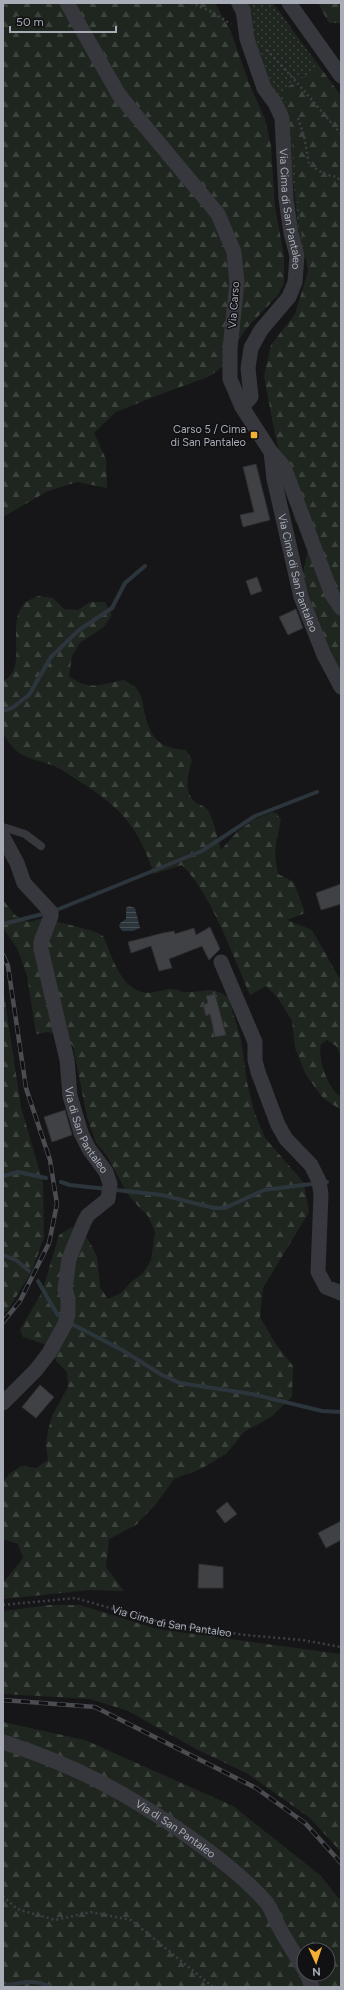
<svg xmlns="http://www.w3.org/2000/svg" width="344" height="1990" viewBox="0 0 344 1990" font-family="Figtree,sans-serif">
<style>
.grass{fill:url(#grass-dots)}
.forest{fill:url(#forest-firs);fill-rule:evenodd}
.water{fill:url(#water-rules)}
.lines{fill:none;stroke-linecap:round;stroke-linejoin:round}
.stream{stroke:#2c353c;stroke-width:4}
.building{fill:#404145;stroke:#303034}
.path{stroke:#3d3f44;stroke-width:2.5;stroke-dasharray:2 3;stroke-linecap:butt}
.service{stroke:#37383d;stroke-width:8}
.minor{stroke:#37383d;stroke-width:15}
.rail-casing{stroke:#4a4c52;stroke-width:4.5}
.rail{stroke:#111113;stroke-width:3;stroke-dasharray:9;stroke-linecap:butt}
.poi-dot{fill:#f2b134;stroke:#111113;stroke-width:1.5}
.labels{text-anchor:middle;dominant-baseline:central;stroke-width:3;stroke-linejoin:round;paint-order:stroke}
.street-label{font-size:11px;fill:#a8adb8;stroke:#111113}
.poi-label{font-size:11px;fill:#a8adb8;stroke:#111113;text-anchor:end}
</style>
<defs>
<pattern id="grass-dots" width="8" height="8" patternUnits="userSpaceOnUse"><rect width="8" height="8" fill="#1e261f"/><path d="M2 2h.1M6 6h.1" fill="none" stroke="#3c433d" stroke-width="1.8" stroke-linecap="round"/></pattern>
<pattern id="forest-firs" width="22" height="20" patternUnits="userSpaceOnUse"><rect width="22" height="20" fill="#1e261f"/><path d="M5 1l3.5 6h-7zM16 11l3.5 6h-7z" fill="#3c433d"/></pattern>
<pattern id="water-rules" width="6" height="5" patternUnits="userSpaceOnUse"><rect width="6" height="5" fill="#2c353c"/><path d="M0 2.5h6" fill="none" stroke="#485056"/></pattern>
</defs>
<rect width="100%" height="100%" fill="#161618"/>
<polygon class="grass" points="230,3 273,3 341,96 320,250 301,253 286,120 278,94 267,82 256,51"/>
<g class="forest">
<polygon points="3,3 215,3 231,32 249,83 265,119 271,146 275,207 284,256 284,284 277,296 246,329 238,341 235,356 217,371 208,377 156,396 116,412 94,433 106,459 107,488 77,482 48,491 3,517"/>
<polygon points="318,3 341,3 341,23 329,23"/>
<polygon points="320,67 341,96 341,674 310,607 302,577 308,549 303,524 295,522 273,424 264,376 271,345 295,314 308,271 301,232 294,156 284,89"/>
<path d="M38,596L53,598L64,609L78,610L90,602H105L112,615L104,627L80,643L72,656L69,676C89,692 101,684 124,680C128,683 134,685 137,689C143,697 143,706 145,715C151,740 161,748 186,750L192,760C188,774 183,790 194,801C197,805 204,805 207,809C212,815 219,842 221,850L237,832L255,819L273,812L276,813L281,820C276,842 273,851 278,874L294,882L305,913L287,920L312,930L341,981V1056L336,1046L327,1040L321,1044C317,1057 328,1090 341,1097V1110L323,1098L306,1075L295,1048L292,1021L278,998L266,986L250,995C232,954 213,897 182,865L154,874C138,827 122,808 80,782C71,776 63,770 54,766C31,757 18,760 4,735C1,729 3,691 3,681C30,668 4,624 25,603C28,600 34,598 38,596Z"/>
<path d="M3,900L16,916L29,922L43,918L93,931L103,936C112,955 119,986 142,992C152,995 162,989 172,989C177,989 182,993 187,992C208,992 208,985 228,997L241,1039L247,1082L254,1111L265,1138L304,1183L309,1212L263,1288L260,1317L275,1343L293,1366L292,1397L271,1417L244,1432L226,1454L201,1469L174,1479L156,1504L136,1525L109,1539L106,1567L124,1591L91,1590L3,1599V1583L23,1558L18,1544L3,1539V1482L9,1474L21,1466L36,1468L48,1460L46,1445L48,1430L53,1414L68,1387L67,1372L56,1361L52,1347L23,1337L20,1330L42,1292L59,1235L72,1227L83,1233L90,1243L97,1257L100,1287L108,1299L121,1293L131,1282L143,1273L151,1260L155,1232L148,1216L137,1205L127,1193L106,1154L96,1143L87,1117L73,1046L62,1036L48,1032L36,1034L27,976L18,950L3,928Z"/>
<polygon points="3,988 21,1107 43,1183 44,1237 32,1271 8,1310 3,1314"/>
<polygon points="50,1605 80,1605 157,1629 341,1654 341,1852 310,1818 248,1774 198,1750 128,1711 90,1699 3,1694 3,1611"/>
<path d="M3,1722L85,1740L233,1806L320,1875L341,1901V1987H3ZM304,1950H328V1974H304Z"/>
</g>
<polygon class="water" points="129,906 135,908 140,928 133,931 122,931 119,926 120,923 126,919 126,908"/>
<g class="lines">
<g class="stream">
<polyline points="3,711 12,708 29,695 51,657 79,630 112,608 125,583 145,566"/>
<polyline points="54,911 202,851 255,816 317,792"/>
<polyline points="3,924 47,913"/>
<polyline points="3,1176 18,1172 46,1178"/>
<polyline points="61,1182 70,1185 162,1195 214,1208 225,1208 264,1190 327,1182"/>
<polyline points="3,1255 16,1260 29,1271"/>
<polyline points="38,1281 57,1314 63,1318"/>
<polyline points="68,1322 122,1350 162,1375 180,1383 252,1394 322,1411 341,1412"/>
<path d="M3,1986C18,1983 36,1978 50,1987"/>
</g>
</g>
<g class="building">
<polygon points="256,464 270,520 243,527 240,515 254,512 243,467"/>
<polygon points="257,577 262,591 251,595 246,581"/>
<polygon points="296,609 303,628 288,635 279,617"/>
<polygon points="341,884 341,904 321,910 316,893"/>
<polygon points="210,927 220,949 209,960 202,946 169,959 172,968 159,971 151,946 131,953 128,942 163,933 174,931 175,934 194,928 196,935"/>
<polygon points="215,994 226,1035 215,1037 210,1014 206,1016 203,1005 208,1003 206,996"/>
<polygon points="65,1110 72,1135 52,1142 44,1117"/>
<polygon points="40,1385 54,1397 36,1418 22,1407"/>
<polygon points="227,1502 237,1514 225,1523 216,1511"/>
<polygon points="341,1521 341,1540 326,1548 318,1533"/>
<polygon points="199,1564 223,1567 223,1588 198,1588"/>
</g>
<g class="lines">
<g class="path">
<polyline points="191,3 210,11 231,24"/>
<polyline points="267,50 293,78 341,134"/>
<polyline points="298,118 304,136 309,164 324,174 337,177 341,182"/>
<path id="s1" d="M3,1605L75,1598L163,1623L245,1635L302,1640L341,1647"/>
<polyline points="3,1896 17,1909 55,1920 91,1912 131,1920 213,1987"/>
</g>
<polyline class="service" points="3,827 25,834 41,846"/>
<g class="minor">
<polyline points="67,3 119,95 218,214 234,252 237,283 230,348 230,379 242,407 271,452 284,467 332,595 341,608"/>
<path id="s2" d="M239,3L243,10L247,39L264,88L275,103L282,118L286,199L291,233L297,256L295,282L289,297L261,330L251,348L248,368L251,397L242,407"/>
<polyline points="289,3 341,76"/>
<path id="s3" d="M271,452L274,479L301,597L324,655L341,687"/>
<path id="s4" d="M3,837L17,863L24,883L51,912V916L41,942V949L67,1060L70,1096L81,1133L89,1149L106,1172L110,1184L108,1199L88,1215L84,1222L69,1259L65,1289L68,1299V1315L64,1326L49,1353L36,1370L3,1403"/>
<polyline points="221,962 255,1042 255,1060 258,1072 278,1125 286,1139 311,1165 319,1181 321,1194 318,1272 326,1287 341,1293"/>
<path id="s5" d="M3,1742C74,1765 127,1793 188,1836C216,1856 244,1877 267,1903C272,1910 275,1920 279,1927C286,1941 296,1955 304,1969"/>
<polyline points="307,1974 312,1987"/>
</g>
<defs>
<g id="rail">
<polyline points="3,955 8,966 26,1088 50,1160 57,1204 49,1243 20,1301 3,1322"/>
<polyline points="3,1700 95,1707 256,1788 305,1823 341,1863"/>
</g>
</defs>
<use href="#rail" class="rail-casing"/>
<use href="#rail" class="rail"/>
</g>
<rect class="poi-dot" x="250" y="431" width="8" height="8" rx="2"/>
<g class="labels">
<g class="street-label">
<text stroke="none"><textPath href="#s2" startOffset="216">Via Cima di San Pantaleo</textPath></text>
<text transform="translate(234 305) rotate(-86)">Via Carso</text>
<text stroke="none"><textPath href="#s3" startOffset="124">Via Cima di San Pantaleo</textPath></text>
<text stroke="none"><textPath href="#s4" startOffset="317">Via di San Pantaleo</textPath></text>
<text stroke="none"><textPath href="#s1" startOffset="172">Via Cima di San Pantaleo</textPath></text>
<text stroke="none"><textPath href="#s5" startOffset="194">Via di San Pantaleo</textPath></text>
</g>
<g class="poi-label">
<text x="246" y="429">Carso 5 / Cima<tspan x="246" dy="13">di San Pantaleo</tspan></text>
</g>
</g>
<rect width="344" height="1990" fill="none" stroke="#a8adb8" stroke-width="8"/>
<g transform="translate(316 1962) rotate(177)"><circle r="19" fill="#111113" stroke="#4d4f55"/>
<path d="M0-3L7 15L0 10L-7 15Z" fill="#f2b134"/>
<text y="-6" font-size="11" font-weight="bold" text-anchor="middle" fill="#a8adb8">N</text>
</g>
<path d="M10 26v6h106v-6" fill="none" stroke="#a8adb8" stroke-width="2"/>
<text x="16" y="26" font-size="12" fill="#a8adb8" stroke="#111113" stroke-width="3" paint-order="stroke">50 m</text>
</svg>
